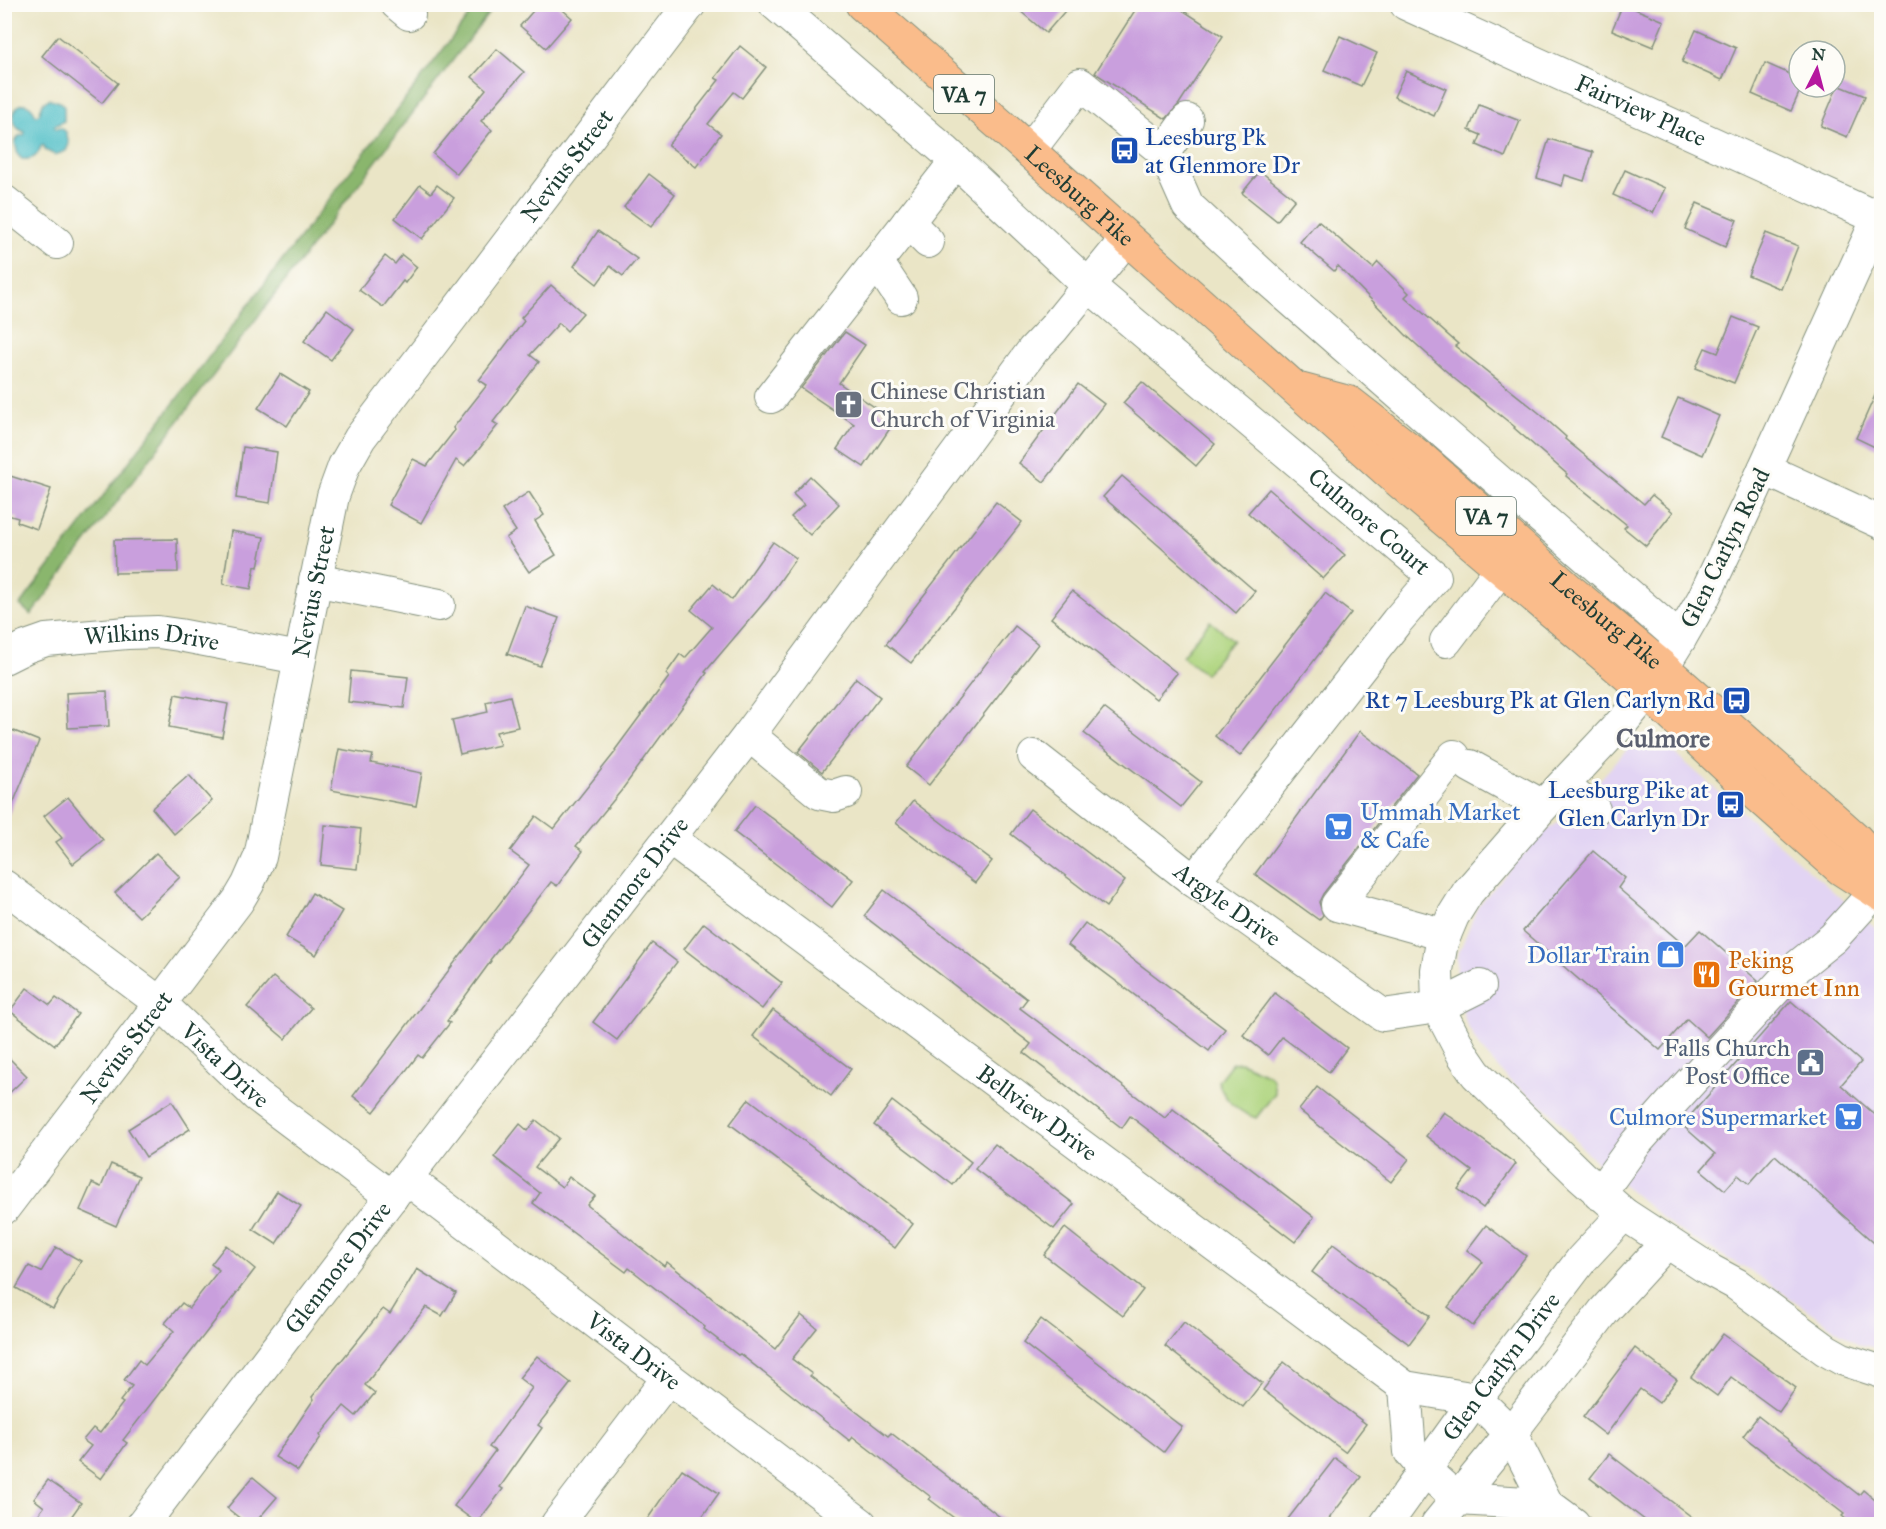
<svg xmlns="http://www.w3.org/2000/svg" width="1886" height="1529" viewBox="0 0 1886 1529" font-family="'IM FELL Great Primer',serif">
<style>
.built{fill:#e2d4f3}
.green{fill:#aed47e;stroke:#668859;stroke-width:1.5}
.forest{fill:#8ab66d;stroke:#547a50;stroke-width:1.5}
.water{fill:#51bfc8;stroke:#387e7e;stroke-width:1.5}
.building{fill:#c99fdd}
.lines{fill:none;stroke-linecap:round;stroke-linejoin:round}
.minor-casing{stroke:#84917d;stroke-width:34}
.major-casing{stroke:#84917d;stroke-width:35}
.minor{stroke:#fff;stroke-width:32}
.major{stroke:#fabc8b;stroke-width:33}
.labels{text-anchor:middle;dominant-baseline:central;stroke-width:6;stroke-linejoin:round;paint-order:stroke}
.shield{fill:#fdfcf7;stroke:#62766e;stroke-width:1.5}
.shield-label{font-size:22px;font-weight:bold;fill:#1f3d34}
.street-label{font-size:24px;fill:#1f3d34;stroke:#fdfcf7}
.transit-label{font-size:24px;fill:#164399;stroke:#fdfcf7;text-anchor:end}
.worship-label{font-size:24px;fill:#5b616d;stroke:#fdfcf7;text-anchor:start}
.shop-label{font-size:24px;fill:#366cbe;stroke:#fdfcf7;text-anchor:end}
.food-label{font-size:24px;fill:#c56008;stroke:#fdfcf7;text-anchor:start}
.service-label{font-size:24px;fill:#4e5e75;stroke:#fdfcf7;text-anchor:end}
.neighbourhood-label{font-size:26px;font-weight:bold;fill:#5a5f6f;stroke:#fdfcf7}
</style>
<rect width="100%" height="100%" fill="#fdfcf7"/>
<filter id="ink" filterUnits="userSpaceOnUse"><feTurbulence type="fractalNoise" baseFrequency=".0167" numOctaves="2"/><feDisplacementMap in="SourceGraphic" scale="12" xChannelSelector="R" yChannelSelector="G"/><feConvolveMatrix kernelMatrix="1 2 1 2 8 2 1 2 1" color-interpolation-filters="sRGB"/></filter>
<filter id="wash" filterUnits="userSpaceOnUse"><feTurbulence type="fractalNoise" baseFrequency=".008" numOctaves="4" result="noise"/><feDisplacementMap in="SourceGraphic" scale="24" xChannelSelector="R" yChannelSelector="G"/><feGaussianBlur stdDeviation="1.35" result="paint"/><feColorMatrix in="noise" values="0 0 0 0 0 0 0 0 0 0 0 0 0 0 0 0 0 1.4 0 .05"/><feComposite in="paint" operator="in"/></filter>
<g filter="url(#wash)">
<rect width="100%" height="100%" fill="#eae5c6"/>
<polygon class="built" points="1643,734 1657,738 1881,933 1881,1349 1857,1344 1758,1276 1673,1227 1590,1156 1550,1111 1510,1081 1480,1048 1466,1023 1456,984 1457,957 1478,906 1541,834 1567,817 1636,739"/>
<g class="green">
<polygon points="1210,621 1233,640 1205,674 1182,656"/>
<path d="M1240,1062L1269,1075L1273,1079L1275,1093L1256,1118C1238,1112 1223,1099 1218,1081L1232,1063Z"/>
</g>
<polygon class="forest" points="477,5 495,5 31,615 20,605"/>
<path class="water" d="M49,99L60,102L64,106V121L54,126L56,129L61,128L66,132L69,144L66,151L55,155L45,150L44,145L41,146C38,156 33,160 22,159L18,155L15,142L19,136L24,135L25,132C0,124 22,85 36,115L39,114L43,103Z"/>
<g id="blocks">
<g class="building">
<polygon points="539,4 556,4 572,18 546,48 520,26"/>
<polygon points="1012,4 1071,4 1046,33"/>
<polygon points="1139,4 1173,4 1223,36 1179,104 1166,119 1095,73"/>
<polygon points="1623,4 1664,21 1653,47 1612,30"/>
<polygon points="1696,30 1736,48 1722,80 1682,62"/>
<polygon points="58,36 118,83 102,103 42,56"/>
<polygon points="1340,36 1377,53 1361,86 1324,70"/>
<polygon points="740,46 766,67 742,98 734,92 708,124 721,134 696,167 668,145 719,80 715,78"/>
<polygon points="497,49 524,72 481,121 492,130 457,174 433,154 486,89 472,77"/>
<polygon points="1765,63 1799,78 1799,93 1791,111 1752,94"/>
<polygon points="1406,71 1446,89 1434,116 1394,97"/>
<polygon points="1838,85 1865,96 1847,137 1821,126"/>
<polygon points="1479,105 1520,121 1505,157 1477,145 1481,135 1469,130"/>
<polygon points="1549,139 1593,152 1584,181 1565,175 1562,186 1537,178"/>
<polygon points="1625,170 1665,188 1653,213 1613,195"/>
<polygon points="1260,171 1295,199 1277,221 1242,193"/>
<polygon points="649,174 675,194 651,227 624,207"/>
<polygon points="420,185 431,193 437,185 454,198 422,239 395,218"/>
<polygon points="1697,203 1737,220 1725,247 1685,229"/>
<polygon points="1318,221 1373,268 1378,262 1409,293 1405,297 1458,344 1455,346 1538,412 1566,437 1565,439 1644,504 1652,495 1673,512 1646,546 1624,528 1627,525 1566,476 1567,474 1514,428 1515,427 1456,380 1407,336 1338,266 1334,271 1300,242"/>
<polygon points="598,231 637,259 623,276 610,266 597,284 574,266"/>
<polygon points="1766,233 1798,246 1781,289 1748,275"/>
<polygon points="402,255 417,267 405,283 403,281 383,307 359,290 385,256 395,264"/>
<polygon points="551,285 583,313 567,331 559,323 530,355 539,362 493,422 498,425 479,449 464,466 456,460 421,523 388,505 413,459 427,466 455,430 453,428 487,385 479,380 524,321 521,318"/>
<polygon points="327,309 354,329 331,360 304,341"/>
<polygon points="1733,317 1758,327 1734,383 1696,368 1705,348 1718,353"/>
<polygon points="845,332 865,345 839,383 895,421 864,467 837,449 854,424 801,388"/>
<polygon points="280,374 309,392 287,426 258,408"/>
<polygon points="1142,382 1215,444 1196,466 1123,403"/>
<polygon points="1881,382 1881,450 1856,438"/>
<polygon points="1078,384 1104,404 1044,482 1019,463"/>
<polygon points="1678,398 1719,416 1702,455 1661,437"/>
<polygon points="243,447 277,452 270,503 236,498"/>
<polygon points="4,474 51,489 37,529 17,522 18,518 4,514"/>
<polygon points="810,476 839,504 810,535 791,517 804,505 793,494"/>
<polygon points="1122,476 1255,591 1236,613 1103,497"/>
<polygon points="1269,489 1345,555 1323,579 1248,513"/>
<polygon points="529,492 544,515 535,521 556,555 529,572 506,538 516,531 502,510"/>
<polygon points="996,502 1022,522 911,663 886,644"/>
<polygon points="231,531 264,537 258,567 255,566 251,589 223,584"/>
<polygon points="177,539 178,572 115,573 114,540"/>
<polygon points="773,542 796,558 768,598 705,672 707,673 621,791 576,846 583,851 557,886 551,882 490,960 491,961 447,1021 450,1023 422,1058 418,1055 374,1112 353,1096 529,865 510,851 536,816 554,829 616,751 615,750 669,677 666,674 680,654 685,658 712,627 691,610 713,584 732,600"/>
<polygon points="1072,591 1177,673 1156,699 1051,618"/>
<polygon points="1325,593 1351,613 1240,756 1215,736"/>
<polygon points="525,606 559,618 540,666 507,654"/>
<polygon points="1015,626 1038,644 929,785 906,767"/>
<polygon points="351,671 408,677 404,708 348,702"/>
<polygon points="856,678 880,697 822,772 798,752"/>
<polygon points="107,691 109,726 68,728 66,693"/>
<polygon points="175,694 228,704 222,737 169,727"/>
<polygon points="510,696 518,727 496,732 500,745 460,754 452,720 488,712 486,702"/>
<polygon points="1104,708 1201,782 1181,807 1084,733"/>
<polygon points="4,727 39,741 5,823 4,823"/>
<polygon points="1360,731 1417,774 1323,894 1319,902 1323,915 1319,920 1255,874"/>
<polygon points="339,749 373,755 371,763 422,773 416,806 331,790"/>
<polygon points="189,775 212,801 174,834 152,808"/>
<polygon points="68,797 103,840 73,864 56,842 62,838 44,816"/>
<polygon points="913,801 992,861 975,883 896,823"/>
<polygon points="755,805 853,880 832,907 734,832"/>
<polygon points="1030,809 1125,881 1106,907 1011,834"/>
<polygon points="325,825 361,829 357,869 321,865"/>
<polygon points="1593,851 1625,878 1618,888 1685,946 1700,930 1758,981 1707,1037 1687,1019 1660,1050 1523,931"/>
<polygon points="156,853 180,877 139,917 115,893"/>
<polygon points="884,890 1027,999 1020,1008 1165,1118 1173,1109 1314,1217 1295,1242 1130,1116 1122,1128 1024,1053 1031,1044 864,916"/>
<polygon points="312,893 342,911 316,955 286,937"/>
<polygon points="704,923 782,983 762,1009 684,949"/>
<polygon points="1085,923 1225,1029 1209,1051 1068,945"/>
<polygon points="652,943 677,962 617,1040 593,1022"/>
<polygon points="273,977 311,1008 285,1039 247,1007"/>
<polygon points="27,988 50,1005 56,998 78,1014 55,1045 10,1011"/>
<polygon points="1275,993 1347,1048 1329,1072 1282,1037 1268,1055 1243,1035"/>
<polygon points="1791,1001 1861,1062 1841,1085 1881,1120 1881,1249 1775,1155 1749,1184 1738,1175 1725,1190 1701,1170 1715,1154 1682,1125"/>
<polygon points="773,1010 851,1069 831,1096 753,1036"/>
<polygon points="4,1053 27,1076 4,1098"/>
<polygon points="1317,1087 1409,1159 1391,1182 1299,1110"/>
<polygon points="749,1099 913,1224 895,1248 730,1124"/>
<polygon points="172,1101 190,1129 146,1157 128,1129"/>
<polygon points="892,1101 971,1162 953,1185 874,1125"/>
<polygon points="1444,1112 1516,1164 1483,1208 1458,1189 1472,1171 1426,1136"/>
<polygon points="536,1120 559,1138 535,1167 562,1187 569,1177 595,1196 587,1205 664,1266 667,1262 775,1349 801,1315 817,1328 792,1359 812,1374 810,1376 888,1436 891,1433 1009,1524 962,1524 929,1499 931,1497 853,1437 850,1441 740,1354 738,1355 704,1329 705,1327 629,1268 626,1272 533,1203 540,1193 494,1157 520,1124 528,1131"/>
<polygon points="995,1144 1074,1204 1054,1229 975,1169"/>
<polygon points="111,1164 139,1176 116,1226 80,1210 92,1183 101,1187"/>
<polygon points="277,1191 301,1206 276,1244 253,1229"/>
<polygon points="1486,1225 1526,1256 1473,1326 1448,1307 1483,1262 1467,1250"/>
<polygon points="1065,1228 1143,1290 1123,1316 1044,1255"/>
<polygon points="1333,1244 1430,1316 1409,1344 1312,1272"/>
<polygon points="226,1245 255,1269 123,1440 127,1443 101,1479 78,1462 91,1446 83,1440 93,1428 100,1433 123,1403 120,1401 132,1386 124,1380 139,1360 145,1365 174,1331 165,1323 182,1303 189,1308 219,1270 211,1264"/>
<polygon points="56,1247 81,1261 53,1309 16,1288 29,1266 41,1272"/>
<polygon points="417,1269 456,1293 442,1316 426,1307 365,1385 375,1393 356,1416 344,1406 320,1435 321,1437 298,1471 275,1457 314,1399 312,1397 383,1309 390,1314"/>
<polygon points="1041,1319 1182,1427 1164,1452 1023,1343"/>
<polygon points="1184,1322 1262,1383 1243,1407 1165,1346"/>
<polygon points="1723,1334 1796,1388 1779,1412 1731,1377 1717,1396 1691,1377"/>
<polygon points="1635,1348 1677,1380 1659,1403 1640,1389 1606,1435 1583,1417"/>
<polygon points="537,1356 571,1383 538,1425 542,1428 500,1487 503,1489 477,1523 454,1506 495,1451 489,1447 532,1388 519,1378"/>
<polygon points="1284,1362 1366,1424 1345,1452 1263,1390"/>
<polygon points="1758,1416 1859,1495 1863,1490 1881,1505 1881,1524 1852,1524 1842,1516 1844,1514 1743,1436"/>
<polygon points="1609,1454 1701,1524 1650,1524 1590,1478"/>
<polygon points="1335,1458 1361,1477 1325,1524 1284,1524"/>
<polygon points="682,1469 719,1493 697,1524 644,1524"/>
<polygon points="253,1477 277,1497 254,1524 247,1524 227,1508"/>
<polygon points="48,1480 81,1503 66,1524 31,1524 44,1507 34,1499"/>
</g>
</g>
</g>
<g filter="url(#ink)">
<use href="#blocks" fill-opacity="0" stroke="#84917d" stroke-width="1.5"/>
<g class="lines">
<defs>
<g id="minor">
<polyline points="397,4 409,14"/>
<path id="s1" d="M775,4L944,150L1088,285L1435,577L1397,621L1194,881"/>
<path id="s2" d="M1406,4L1882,220"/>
<polyline points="1029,151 1080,84 1164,152 1188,206 1266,278 1680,639"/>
<polyline points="1164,152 1187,120"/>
<polyline points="4,201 57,243"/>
<polyline points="1882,209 1753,493 1703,599 1680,639 1647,692 1625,719 1543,806 1468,892 1453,916 1442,942 1437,970 1438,1007 1463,1055 1476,1074 1581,1176 1624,1214 1710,1270 1736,1284 1826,1350 1842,1359 1882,1372"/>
<polyline points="908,222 928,242"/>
<polyline points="877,262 901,298"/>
<polyline points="771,397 956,161"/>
<polyline points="1764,469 1882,523"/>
<polyline points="315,580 439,605"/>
<polyline points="1446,641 1502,567"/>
<path id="s3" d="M4,658L26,647L46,640L127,633L158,632L179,635L299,658"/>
<polyline points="749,735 819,793 834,796 846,792"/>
<path id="s4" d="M1034,756L1194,881L1383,1015L1438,1007L1480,986"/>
<polyline points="1470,766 1543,806"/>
<polyline points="1563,786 1594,810"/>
<path id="s5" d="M670,839L1405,1387L1476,1399L1511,1433L1547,1504L1574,1524"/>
<path id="s6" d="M4,886L160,1003L257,1096L392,1197"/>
<polyline points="1445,935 1337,905 1454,756"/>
<path id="s7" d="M406,1178L861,1524"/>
<polyline points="1599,1194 1636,1143 1675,1099 1792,971 1833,938 1882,884"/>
<path id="s8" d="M4,1208L238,901L248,884L260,857L333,496L344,466L360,438L690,4"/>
<polyline points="1405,1387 1410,1452 1426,1471 1457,1499 1547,1504"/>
<path id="s9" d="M143,1524L406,1178L749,735L1033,350L1053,329L1126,239"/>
<polyline points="557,1524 668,1378"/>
<path id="s10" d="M1386,1524L1476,1399L1582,1259L1624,1214"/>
<polyline points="1437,1524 1511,1433 1604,1311 1667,1242"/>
</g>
<g id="major">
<path id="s11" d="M862,4L998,123L1393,476L1647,692L1743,782L1840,868L1882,895"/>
<path id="s12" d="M1301,390L1350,403L1423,460L1573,593L1662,667L1855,838L1875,860L1876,891"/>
</g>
</defs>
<use href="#minor" class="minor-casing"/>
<use href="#major" class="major-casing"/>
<use href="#minor" class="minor"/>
<use href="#major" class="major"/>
</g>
</g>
<defs>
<symbol id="bus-square" viewBox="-11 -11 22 22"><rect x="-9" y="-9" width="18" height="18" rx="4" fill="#1a4fb4" stroke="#fdfcf7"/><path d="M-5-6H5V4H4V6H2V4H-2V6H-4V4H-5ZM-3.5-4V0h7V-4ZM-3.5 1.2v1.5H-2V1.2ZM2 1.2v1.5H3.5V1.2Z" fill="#fff"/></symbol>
<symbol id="church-square" viewBox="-11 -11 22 22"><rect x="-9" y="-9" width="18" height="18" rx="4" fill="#6b7280" stroke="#fdfcf7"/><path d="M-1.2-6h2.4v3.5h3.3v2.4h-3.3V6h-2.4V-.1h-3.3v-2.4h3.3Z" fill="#fff"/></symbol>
<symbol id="supermarket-square" viewBox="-11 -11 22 22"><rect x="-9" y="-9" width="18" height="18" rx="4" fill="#3f7fe0" stroke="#fdfcf7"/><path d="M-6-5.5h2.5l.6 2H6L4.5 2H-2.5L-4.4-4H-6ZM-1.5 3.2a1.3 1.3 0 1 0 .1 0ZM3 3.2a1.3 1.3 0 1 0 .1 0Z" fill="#fff"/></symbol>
<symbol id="shop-square" viewBox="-11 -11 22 22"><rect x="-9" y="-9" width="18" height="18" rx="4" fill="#3f7fe0" stroke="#fdfcf7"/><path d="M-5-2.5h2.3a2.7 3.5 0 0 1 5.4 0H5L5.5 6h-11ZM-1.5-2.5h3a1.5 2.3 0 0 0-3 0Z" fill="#fff"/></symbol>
<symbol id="restaurant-square" viewBox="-11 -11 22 22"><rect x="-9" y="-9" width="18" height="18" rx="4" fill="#e8710a" stroke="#fdfcf7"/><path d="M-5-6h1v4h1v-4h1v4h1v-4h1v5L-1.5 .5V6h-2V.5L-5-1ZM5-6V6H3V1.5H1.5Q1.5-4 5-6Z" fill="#fff"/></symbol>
<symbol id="civic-square" viewBox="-11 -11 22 22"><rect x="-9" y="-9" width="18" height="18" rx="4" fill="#5c6f8a" stroke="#fdfcf7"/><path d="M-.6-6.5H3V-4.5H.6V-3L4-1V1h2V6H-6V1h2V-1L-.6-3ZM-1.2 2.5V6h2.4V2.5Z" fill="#fff"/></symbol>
</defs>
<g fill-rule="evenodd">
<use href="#bus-square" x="1108" y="134" width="33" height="33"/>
<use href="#church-square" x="832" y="388" width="33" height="33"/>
<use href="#bus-square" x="1720" y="684" width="33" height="33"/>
<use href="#bus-square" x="1714" y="788" width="33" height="33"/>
<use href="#supermarket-square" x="1322" y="810" width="33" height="33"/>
<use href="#shop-square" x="1654" y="938" width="33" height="33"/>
<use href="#restaurant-square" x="1690" y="958" width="33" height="33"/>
<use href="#civic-square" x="1794" y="1046" width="33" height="33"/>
<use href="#supermarket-square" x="1832" y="1100" width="33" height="33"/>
</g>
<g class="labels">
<g class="shield">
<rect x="934" y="75" width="60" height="38" rx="4.5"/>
<rect x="1456" y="497" width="60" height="38" rx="4.5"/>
</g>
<g class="shield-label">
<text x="964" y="94">VA 7</text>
<text x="1486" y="516">VA 7</text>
</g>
<g class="street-label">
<text stroke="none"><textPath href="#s2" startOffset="258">Fairview Place</textPath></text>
<text stroke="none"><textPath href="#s8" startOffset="1210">Nevius Street</textPath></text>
<text stroke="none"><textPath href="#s11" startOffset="290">Leesburg Pike</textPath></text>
<text stroke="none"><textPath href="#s1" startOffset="788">Culmore Court</textPath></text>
<text transform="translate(1725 548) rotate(-64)">Glen Carlyn Road</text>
<text stroke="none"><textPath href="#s8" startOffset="706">Nevius Street</textPath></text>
<text stroke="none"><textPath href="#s12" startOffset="387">Leesburg Pike</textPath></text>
<text stroke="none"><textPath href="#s3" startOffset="152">Wilkins Drive</textPath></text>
<text stroke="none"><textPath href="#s9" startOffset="808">Glenmore Drive</textPath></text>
<text stroke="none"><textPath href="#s4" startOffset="244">Argyle Drive</textPath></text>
<text stroke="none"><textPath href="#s8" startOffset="202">Nevius Street</textPath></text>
<text stroke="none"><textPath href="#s6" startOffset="285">Vista Drive</textPath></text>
<text stroke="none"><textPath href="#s5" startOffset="458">Bellview Drive</textPath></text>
<text stroke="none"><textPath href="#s9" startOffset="322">Glenmore Drive</textPath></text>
<text stroke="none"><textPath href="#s7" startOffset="286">Vista Drive</textPath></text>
<text stroke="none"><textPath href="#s10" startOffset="195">Glen Carlyn Drive</textPath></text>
</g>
<g class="transit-label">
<text x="1145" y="137" text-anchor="start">Leesburg Pk<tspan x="1145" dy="28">at Glenmore Dr</tspan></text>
<text x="1715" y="700">Rt 7 Leesburg Pk at Glen Carlyn Rd</text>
<text x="1709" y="790">Leesburg Pike at<tspan x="1709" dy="28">Glen Carlyn Dr</tspan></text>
</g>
<g class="worship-label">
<text x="870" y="391">Chinese Christian<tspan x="870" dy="28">Church of Virginia</tspan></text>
</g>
<g class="shop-label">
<text x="1360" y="812" text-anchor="start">Ummah Market<tspan x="1360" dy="28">&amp; Cafe</tspan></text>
<text x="1650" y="955">Dollar Train</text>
<text x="1827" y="1117">Culmore Supermarket</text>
</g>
<g class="food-label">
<text x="1728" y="960">Peking<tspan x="1728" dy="28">Gourmet Inn</tspan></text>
</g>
<g class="service-label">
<text x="1790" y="1048">Falls Church<tspan x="1790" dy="28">Post Office</tspan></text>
</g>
<g class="neighbourhood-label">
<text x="1663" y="738">Culmore</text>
</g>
</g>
<rect width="1886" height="1529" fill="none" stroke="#fdfcf7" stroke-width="24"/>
<g transform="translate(1817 69) rotate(6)"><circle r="28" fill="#fdfcf7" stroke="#a4b0a9" stroke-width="1.5"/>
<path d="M0-4.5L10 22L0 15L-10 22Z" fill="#b5179e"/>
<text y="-9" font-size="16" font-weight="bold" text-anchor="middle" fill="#1f3d34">N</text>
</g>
</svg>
